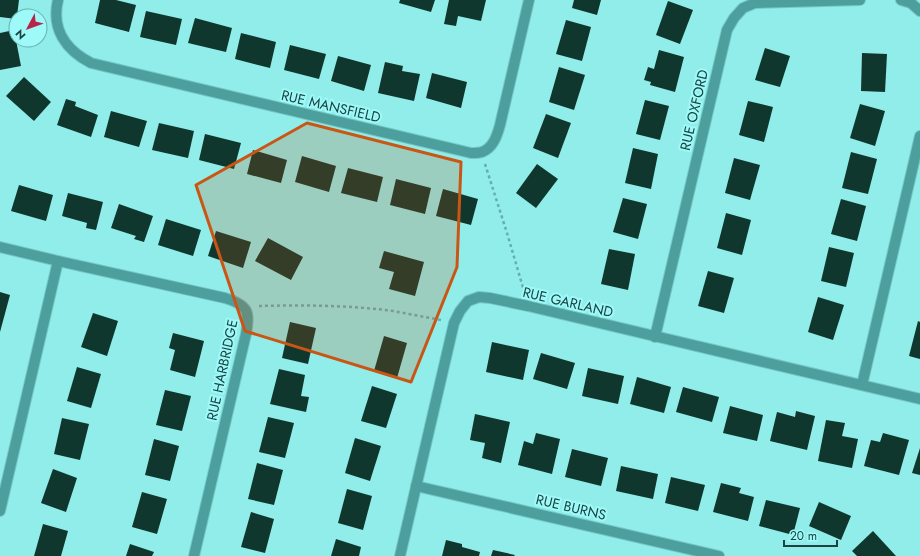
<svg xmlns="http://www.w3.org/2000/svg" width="920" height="556" viewBox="0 0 920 556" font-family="Jost,sans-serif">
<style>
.building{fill:#10372d}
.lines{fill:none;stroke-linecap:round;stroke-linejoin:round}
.minor-casing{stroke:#76c8c5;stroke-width:12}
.path{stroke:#65afac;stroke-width:2.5;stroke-dasharray:3 3;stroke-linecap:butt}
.minor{stroke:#4d9f9d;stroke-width:10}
.marked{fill:#c95614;fill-opacity:0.2;stroke:#c95614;stroke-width:3;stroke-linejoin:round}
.labels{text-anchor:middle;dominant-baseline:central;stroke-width:4;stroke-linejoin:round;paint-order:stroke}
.street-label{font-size:14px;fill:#1b4342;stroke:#9dfaf8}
</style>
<rect width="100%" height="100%" fill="#90edea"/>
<g class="building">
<polygon points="0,0 19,0 17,16 16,16 16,19 0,17"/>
<polygon points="100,0 116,0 136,5 129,32 95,23"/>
<polygon points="400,0 435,0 431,12 399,3"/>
<polygon points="449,0 486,0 481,21 458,16 456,26 444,24"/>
<polygon points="574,0 601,0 597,15 572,8"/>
<polygon points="668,1 693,10 680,44 656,35"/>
<polygon points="146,11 182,19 176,45 140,37"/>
<polygon points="195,18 232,28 226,52 188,43"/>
<polygon points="566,20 591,27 582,61 556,54"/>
<polygon points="14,30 21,66 0,70 0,33"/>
<polygon points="241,33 276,42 270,68 235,59"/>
<polygon points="290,45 326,54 319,79 284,70"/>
<polygon points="765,48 790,56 780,87 755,80"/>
<polygon points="659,50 684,57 675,92 650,85 651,82 644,80 648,67 654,69"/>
<polygon points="862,53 887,54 885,92 861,91"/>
<polygon points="338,56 371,65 364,91 331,81"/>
<polygon points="385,62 403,66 402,71 420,74 414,101 378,93"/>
<polygon points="559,67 585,75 574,110 549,102"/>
<polygon points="432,73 467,82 461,108 426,98"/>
<polygon points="24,77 51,102 34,121 6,96"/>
<polygon points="66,99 76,102 75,106 98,115 91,137 57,125"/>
<polygon points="645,100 669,106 660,140 636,134"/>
<polygon points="748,101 773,107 764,142 739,135"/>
<polygon points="860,104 885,111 875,146 850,138"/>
<polygon points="111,111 147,121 139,147 104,137"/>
<polygon points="546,114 571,123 558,158 533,148"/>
<polygon points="159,123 194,131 188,158 152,150"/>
<polygon points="205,134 241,143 234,169 199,160"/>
<polygon points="633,148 658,154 651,189 625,183"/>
<polygon points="253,150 287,160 281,183 247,174"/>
<polygon points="851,152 877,159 868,194 842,188"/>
<polygon points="302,156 336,166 329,192 295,182"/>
<polygon points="734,158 760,165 750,200 725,193"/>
<polygon points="537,164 558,179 536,208 516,193"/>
<polygon points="348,168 383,177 377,202 341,193"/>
<polygon points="396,179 431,188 425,214 390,205"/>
<polygon points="19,185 53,195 46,221 11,211"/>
<polygon points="443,189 478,199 471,225 436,216"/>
<polygon points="68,193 103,202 96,230 86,228 87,223 62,216"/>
<polygon points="623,198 647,204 638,239 613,232"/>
<polygon points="841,199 866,206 857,241 831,234"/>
<polygon points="119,204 153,216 144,242 134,239 136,236 111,228"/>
<polygon points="726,213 751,220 742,255 717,248"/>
<polygon points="166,219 201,230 193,256 158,245"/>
<polygon points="216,231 251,242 243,268 208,256"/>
<polygon points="268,238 303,257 291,280 255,261"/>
<polygon points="829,247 854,253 846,287 821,281"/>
<polygon points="609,249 635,254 628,290 601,284"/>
<polygon points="384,251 424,262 415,296 389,289 394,272 379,268"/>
<polygon points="708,271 734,278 724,313 698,306"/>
<polygon points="0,292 10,295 0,332"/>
<polygon points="818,297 844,305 833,340 808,332"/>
<polygon points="93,313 118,321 107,356 81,347"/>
<polygon points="918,321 920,322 920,359 909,356"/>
<polygon points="290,322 316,328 308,364 282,358"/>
<polygon points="173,333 204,341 195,377 170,370 175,350 169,348"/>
<polygon points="384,336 407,343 397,378 374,371"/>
<polygon points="492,342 529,350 523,380 486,372"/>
<polygon points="541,353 575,363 567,389 533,379"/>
<polygon points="77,367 101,374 91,408 67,401"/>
<polygon points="588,368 624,376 618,404 582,396"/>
<polygon points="279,369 305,375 301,396 309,397 306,412 270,404"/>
<polygon points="637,377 671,387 664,413 630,404"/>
<polygon points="372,386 397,394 386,428 361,421"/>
<polygon points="683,387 719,397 712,422 676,412"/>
<polygon points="165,390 191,396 182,431 156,425"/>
<polygon points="730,406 763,415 757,441 723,433"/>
<polygon points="796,411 815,416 807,450 770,441 777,412 795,417"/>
<polygon points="475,414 510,422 501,463 482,458 485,443 470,440"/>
<polygon points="268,417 294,423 285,458 259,452"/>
<polygon points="62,418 89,424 80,460 54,454"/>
<polygon points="826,420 845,423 842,436 858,439 852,468 818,461"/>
<polygon points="536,433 560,439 552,474 518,465 524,441 533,444"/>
<polygon points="883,433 909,440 899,475 864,466 871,440 880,442"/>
<polygon points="355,438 381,446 370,481 345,473"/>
<polygon points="154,439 179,446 170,481 145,475"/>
<polygon points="920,448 920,475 912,473"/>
<polygon points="572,449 608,458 601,486 565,477"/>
<polygon points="257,463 283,470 274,505 248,499"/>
<polygon points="621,466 658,474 653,499 616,491"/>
<polygon points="53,469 77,478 66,512 41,503"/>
<polygon points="671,477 705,485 698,511 665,503"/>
<polygon points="721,483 741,488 739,493 754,497 748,521 713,512"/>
<polygon points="347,489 372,496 363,530 338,523"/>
<polygon points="142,492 167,499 157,534 132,527"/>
<polygon points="766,500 800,508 793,535 759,526"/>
<polygon points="819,502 851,516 841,540 809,526"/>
<polygon points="251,512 274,519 265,553 241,547"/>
<polygon points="43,524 68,531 61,556 34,556"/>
<polygon points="873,531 896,556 857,556 852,551"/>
<polygon points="336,539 361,547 359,556 331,556"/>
<polygon points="446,540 462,544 462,547 480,552 479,556 442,556"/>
<polygon points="130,544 154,552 152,556 126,556"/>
<polygon points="493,550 515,555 514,556 491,556"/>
</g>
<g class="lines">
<defs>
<g id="minor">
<path d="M58,0C51,29 66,50 91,63L471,153C474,153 479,153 482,152C493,148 497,136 500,125L529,0"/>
<polyline points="901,0 911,3 920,11"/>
<path d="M0,247L58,261L225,298C248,305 250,311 246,334L194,556"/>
<polyline points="655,337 727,30 734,18 743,8 755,3 860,0"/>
<polyline points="862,385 920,136"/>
<polyline points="416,486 719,556"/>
<polyline points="0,511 58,261"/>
<polyline points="400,556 454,323 460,311 468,301 479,297 490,298 528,306 920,399"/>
</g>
</defs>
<use href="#minor" class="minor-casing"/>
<g class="path">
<polyline points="485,164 507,233 524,291"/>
<path d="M259,306C303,305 349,305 393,311C409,314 425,317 441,320"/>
</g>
<use href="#minor" class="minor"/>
</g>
<path class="marked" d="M307,123L461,162L457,267L411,382L245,331L196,185Z"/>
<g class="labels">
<g class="street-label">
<text transform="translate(331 106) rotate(13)">RUE MANSFIELD</text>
<text transform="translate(694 110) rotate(-77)">RUE OXFORD</text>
<text transform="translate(568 302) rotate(13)">RUE GARLAND</text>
<text transform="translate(222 370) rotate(-78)">RUE HARBRIDGE</text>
<text transform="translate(571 507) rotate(13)">RUE BURNS</text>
</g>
</g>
<g transform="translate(28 28) rotate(229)"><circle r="19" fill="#9dfaf8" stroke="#69b1af"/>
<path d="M0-3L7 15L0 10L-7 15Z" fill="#b72649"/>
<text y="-6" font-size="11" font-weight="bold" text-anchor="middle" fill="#1b4342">N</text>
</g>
<path d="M784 540v6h53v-6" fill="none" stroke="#1b4342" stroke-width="2"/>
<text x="790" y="540" font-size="12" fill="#1b4342" stroke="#9dfaf8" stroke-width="3" paint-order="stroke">20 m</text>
</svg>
